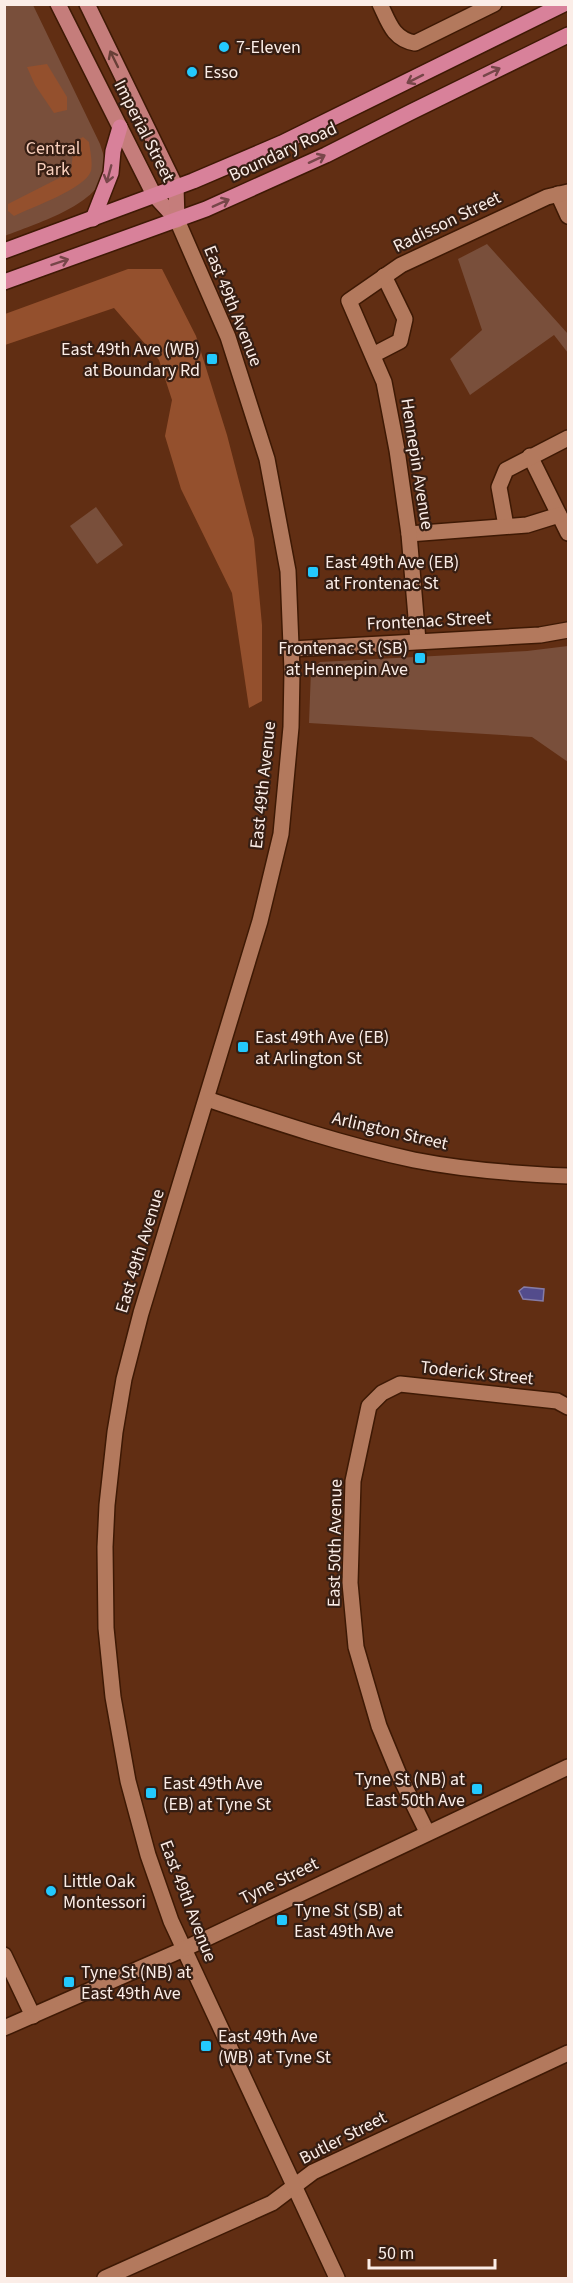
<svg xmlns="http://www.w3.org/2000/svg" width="573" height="2283" viewBox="0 0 573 2283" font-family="'Source Sans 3',sans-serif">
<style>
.green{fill:#794f3b}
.forest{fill:#94502d}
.water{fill:#534c8c;stroke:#857ca7;stroke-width:1.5}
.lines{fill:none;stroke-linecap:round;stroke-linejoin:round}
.minor-casing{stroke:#3e1904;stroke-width:18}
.tertiary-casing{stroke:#3e1904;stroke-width:18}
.secondary-casing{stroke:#3e1904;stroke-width:18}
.primary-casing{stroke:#3e1904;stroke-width:18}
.minor{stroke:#b3795d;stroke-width:15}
.tertiary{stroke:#b3795d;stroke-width:15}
.secondary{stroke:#c57d7b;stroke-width:15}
.primary{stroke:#d8819a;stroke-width:15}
.oneway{stroke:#683f37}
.oneway2{stroke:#774649}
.poi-dot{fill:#23c9fe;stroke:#361e13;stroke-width:2}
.labels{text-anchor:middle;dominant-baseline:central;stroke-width:4.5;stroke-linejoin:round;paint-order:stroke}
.poi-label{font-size:18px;fill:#fbede7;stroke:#361e13;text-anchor:start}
.street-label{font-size:18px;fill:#fbede7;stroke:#361e13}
.park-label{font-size:18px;fill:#f9d0bd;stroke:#361e13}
</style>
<rect width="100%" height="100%" fill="#612e13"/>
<g class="green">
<path d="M5,5H33L100,144C103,153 107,163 105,172C97,206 34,224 5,236Z"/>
<polygon points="487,244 568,334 568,353 554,335 470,395 450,359 482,330 458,259"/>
<polygon points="96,507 123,545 97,564 70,526"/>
<polygon points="568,646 568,762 532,737 309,723 311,670 320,662 527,651"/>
</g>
<g class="forest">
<polygon points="47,64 67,97 67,110 54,113 35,85 27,67"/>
<path d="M83,137L89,142C90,150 93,163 91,171C85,189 32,207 14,216L8,211V204L71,172L74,142Z"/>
<polygon points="128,269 162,269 196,336 227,435 254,539 262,625 262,701 249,708 232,593 181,489 165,436 172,400 159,360 114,308 5,345 5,314"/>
</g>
<polygon class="water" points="524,1287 544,1289 543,1301 523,1299 519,1291"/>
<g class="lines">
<defs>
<g id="minor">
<path d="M380,4C389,23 393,39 415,43L494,4"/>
<polyline points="558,194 568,216"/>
<polyline points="373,355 400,341 405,319 384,276"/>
<polyline points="530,456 568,533"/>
<polyline points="506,526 499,487 506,470 568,438"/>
<polyline points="409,534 527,525 559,515"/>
<polyline points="418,641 409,534 397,450 384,382 349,301 401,265 547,197 568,192"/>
<polyline points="292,649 540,635 568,630"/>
<path d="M207,1099C275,1122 344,1145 414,1160C465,1170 517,1174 568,1176"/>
<polyline points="427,1832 400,1777 379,1726 356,1647 350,1583 353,1481 369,1406 382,1393 400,1384 557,1401 568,1407"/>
<polyline points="4,1955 33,2016"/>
<polyline points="4,2028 184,1949"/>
<polyline points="105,2278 272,2203 313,2172 568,2053"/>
</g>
<g id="tertiary">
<polyline points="177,220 228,337 267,459 288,571 292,671 291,727 281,834 260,921 141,1313 124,1379 115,1432 107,1505 105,1547 106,1628 113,1697 128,1781 148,1855 171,1921 337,2278"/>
<polyline points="184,1949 568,1767"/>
</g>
<g id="secondary">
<polyline points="58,4 154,195 177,220"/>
<polyline points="87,4 176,187 177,220"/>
</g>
<g id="primary">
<polyline points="93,219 111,173 113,151 120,127"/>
<polyline points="4,251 193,181 282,143 564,4"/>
<polyline points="4,282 206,209 326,155 411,112 568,35"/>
</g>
</defs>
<use href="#minor" class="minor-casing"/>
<use href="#tertiary" class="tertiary-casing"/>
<use href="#secondary" class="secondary-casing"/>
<use href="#primary" class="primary-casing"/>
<use href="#minor" class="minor"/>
<use href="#tertiary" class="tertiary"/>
<use href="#secondary" class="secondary"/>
<use href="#primary" class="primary"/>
</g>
<defs><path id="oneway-shaft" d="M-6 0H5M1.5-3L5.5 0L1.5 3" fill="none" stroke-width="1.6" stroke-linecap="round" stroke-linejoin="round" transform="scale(1.5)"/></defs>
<use class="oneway" href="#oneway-shaft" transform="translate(114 59) rotate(-116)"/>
<g class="oneway2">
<use href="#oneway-shaft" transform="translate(492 72) rotate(-26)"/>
<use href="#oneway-shaft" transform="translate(415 79) rotate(153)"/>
<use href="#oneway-shaft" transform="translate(317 159) rotate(-25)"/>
<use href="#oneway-shaft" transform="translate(109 174) rotate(105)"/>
<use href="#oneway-shaft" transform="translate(221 203) rotate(-24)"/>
<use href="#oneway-shaft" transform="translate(60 262) rotate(-19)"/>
</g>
<g class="poi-dot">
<circle cx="224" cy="47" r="6"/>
<circle cx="192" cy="72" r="6"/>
<rect x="206" y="353" width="12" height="12" rx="3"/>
<rect x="307" y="566" width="12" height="12" rx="3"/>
<rect x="414" y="652" width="12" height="12" rx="3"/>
<rect x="237" y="1041" width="12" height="12" rx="3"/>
<rect x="471" y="1783" width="12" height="12" rx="3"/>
<rect x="145" y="1787" width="12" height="12" rx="3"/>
<circle cx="51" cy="1891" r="6"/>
<rect x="276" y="1914" width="12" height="12" rx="3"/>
<rect x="63" y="1976" width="12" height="12" rx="3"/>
<rect x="200" y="2040" width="12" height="12" rx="3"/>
</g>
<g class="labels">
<g class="poi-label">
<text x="236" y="47">7-Eleven</text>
<text x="204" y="72">Esso</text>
<text x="200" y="349" text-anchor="end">East 49th Ave (WB)<tspan x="200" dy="21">at Boundary Rd</tspan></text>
<text x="325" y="562">East 49th Ave (EB)<tspan x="325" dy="21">at Frontenac St</tspan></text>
<text x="408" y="648" text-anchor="end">Frontenac St (SB)<tspan x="408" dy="21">at Hennepin Ave</tspan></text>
<text x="255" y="1037">East 49th Ave (EB)<tspan x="255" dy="21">at Arlington St</tspan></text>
<text x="465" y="1779" text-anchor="end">Tyne St (NB) at<tspan x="465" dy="21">East 50th Ave</tspan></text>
<text x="163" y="1783">East 49th Ave<tspan x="163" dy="21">(EB) at Tyne St</tspan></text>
<text x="63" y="1881">Little Oak<tspan x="63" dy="21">Montessori</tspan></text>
<text x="294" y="1910">Tyne St (SB) at<tspan x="294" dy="21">East 49th Ave</tspan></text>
<text x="81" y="1972">Tyne St (NB) at<tspan x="81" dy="21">East 49th Ave</tspan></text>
<text x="218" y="2036">East 49th Ave<tspan x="218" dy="21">(WB) at Tyne St</tspan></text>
</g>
<g class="street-label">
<text transform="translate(144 131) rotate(63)">Imperial Street</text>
<text transform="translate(283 152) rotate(-25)">Boundary Road</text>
<text transform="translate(447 222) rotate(-26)">Radisson Street</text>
<text transform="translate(233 306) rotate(68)">East 49th Avenue</text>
<text transform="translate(417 464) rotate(81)">Hennepin Avenue</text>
<text transform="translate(429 621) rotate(-3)">Frontenac Street</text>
<text transform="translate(263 785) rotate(-84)">East 49th Avenue</text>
<text transform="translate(390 1131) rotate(13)">Arlington Street</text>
<text transform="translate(140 1251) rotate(-73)">East 49th Avenue</text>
<text transform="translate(477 1373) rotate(6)">Toderick Street</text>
<text transform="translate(335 1543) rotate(-89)">East 50th Avenue</text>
<text transform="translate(279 1881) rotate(-26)">Tyne Street</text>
<text transform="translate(188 1901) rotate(69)">East 49th Avenue</text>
<text transform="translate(343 2138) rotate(-27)">Butler Street</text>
</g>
<g class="park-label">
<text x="53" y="148">Central<tspan x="53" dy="21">Park</tspan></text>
</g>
</g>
<rect width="573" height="2283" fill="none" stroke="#fbede7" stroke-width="12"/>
<path d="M369 2259v9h126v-9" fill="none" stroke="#fbede7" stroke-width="3"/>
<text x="378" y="2259" font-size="18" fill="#fbede7" stroke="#361e13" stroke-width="4.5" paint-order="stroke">50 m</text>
</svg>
